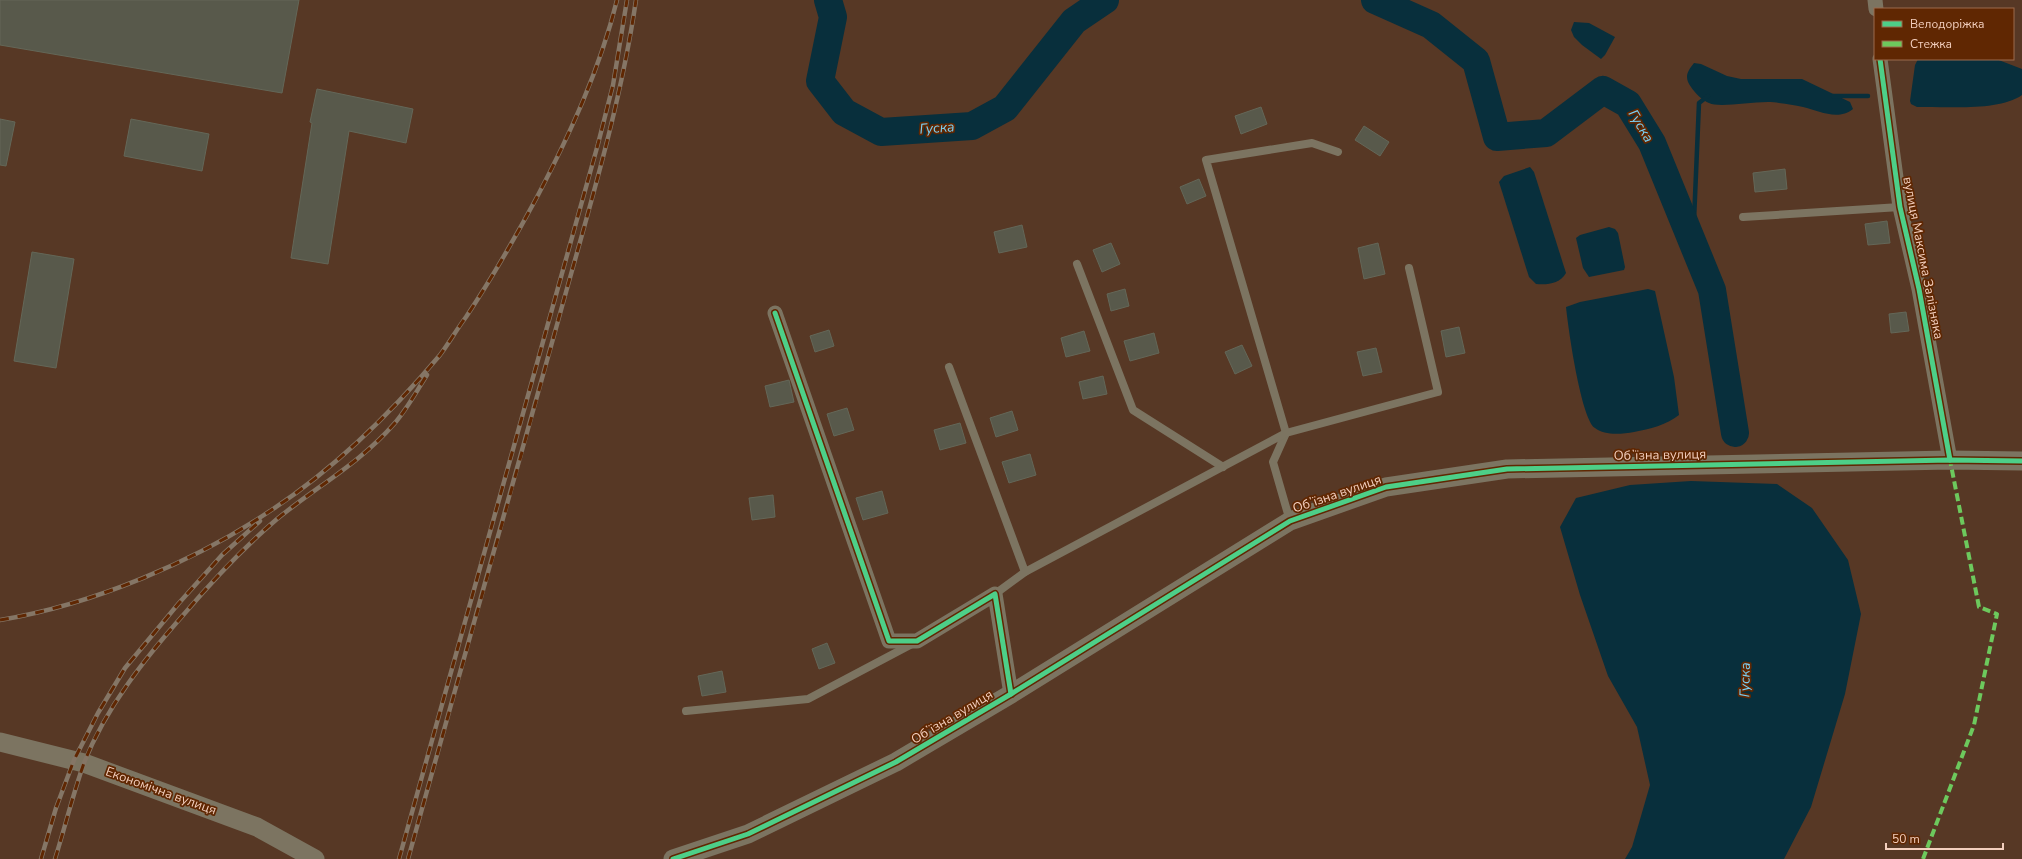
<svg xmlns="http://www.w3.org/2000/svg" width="2022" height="859" viewBox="0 0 2022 859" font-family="'Nunito Sans',sans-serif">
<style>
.water{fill:#082f3c}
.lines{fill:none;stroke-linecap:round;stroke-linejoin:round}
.stream{stroke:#082f3c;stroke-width:4.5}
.river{stroke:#082f3c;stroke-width:28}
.building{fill:#58594b;stroke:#646758}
.service{stroke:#7c7461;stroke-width:8}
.minor{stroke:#7c7461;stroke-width:15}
.tertiary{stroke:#7c7461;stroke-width:19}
.rail-casing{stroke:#857666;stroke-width:4.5}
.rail{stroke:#602702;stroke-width:3;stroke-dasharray:9;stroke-linecap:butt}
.quiet{stroke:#6dc95d;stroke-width:4;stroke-dasharray:8 4;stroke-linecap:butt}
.cycleway-casing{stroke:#602702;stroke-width:8}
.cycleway{stroke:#4dcf88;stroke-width:5}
.labels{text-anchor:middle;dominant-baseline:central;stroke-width:3.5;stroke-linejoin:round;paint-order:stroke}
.street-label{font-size:13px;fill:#f3cfbe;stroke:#602702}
.water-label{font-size:14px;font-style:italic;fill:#7bd1f5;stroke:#602702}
</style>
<rect width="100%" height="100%" fill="#573825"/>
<g class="water">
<polygon points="1574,22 1589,23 1615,37 1605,55 1601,59 1582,45 1574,37 1571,30"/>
<path d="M1918,59H1996L2022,69V95C1998,112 1946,106 1917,107L1911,104L1910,101L1915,65Z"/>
<path d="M1694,63L1701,64L1727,76L1741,79H1802L1850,102L1853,109C1838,121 1819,111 1803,107C1795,105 1787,104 1779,103C1761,99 1721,109 1709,103C1703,101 1694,92 1691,87C1684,77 1687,72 1694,63Z"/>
<path d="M1530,167L1534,172L1566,273C1560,284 1547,285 1536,284L1529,277L1499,182L1504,176Z"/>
<polygon points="1609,227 1615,229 1618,233 1625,267 1624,270 1589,277 1583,268 1576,238 1580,235"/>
<path d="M1648,289L1655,291L1674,377L1679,415C1666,425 1650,429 1634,432C1622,434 1605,436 1595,428C1581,419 1568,327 1566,307L1580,302Z"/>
<polygon points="1691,481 1777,484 1812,508 1848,560 1861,614 1845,694 1811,807 1784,859 1625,859 1632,847 1650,785 1637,727 1608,676 1580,595 1560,527 1576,498 1630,485"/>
</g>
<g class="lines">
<g class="stream">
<polyline points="1833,96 1868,96"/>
<polyline points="1693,244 1699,103 1708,96"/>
</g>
<g class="river">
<polyline points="828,0 833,17 820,81 844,112 881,132 972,126 1005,108 1074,21 1105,0"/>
<polyline points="1375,0 1431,25 1476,61 1497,137 1546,133 1603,90 1628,104 1652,143 1712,290 1735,433"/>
</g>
</g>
<g class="building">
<polygon points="0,0 299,0 282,93 0,45"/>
<polygon points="317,89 413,109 406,143 349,131 328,264 291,258 312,123 310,122"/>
<polygon points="1261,107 1267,124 1241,134 1235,116"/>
<polygon points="0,119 15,122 6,166 0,165"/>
<polygon points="131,119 209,134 202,171 124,156"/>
<polygon points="1364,126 1389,142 1380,156 1355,140"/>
<polygon points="1785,169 1787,189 1755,192 1753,173"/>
<polygon points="1199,179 1206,196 1187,204 1180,187"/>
<polygon points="1887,221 1890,243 1868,245 1865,224"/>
<polygon points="1022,225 1027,247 999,253 994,232"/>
<polygon points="1111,243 1120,264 1102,272 1093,250"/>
<polygon points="1378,243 1385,274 1364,279 1358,248"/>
<polygon points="32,252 74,259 56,368 14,361"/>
<polygon points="1125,289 1129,306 1111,311 1107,294"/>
<polygon points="1906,312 1909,331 1891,333 1889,314"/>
<polygon points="1459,327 1465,353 1446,357 1441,331"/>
<polygon points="829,330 834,346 815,352 810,336"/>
<polygon points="1084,331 1090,351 1066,357 1061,338"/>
<polygon points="1154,333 1159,353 1130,361 1124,341"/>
<polygon points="1242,345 1252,366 1235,374 1225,352"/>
<polygon points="1376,348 1382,372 1363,376 1357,352"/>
<polygon points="1103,376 1107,394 1083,399 1079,382"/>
<polygon points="789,380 794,402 770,407 765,386"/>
<polygon points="847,408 854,430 834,436 827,414"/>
<polygon points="1012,411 1018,430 996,437 990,418"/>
<polygon points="960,423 966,443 940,450 934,430"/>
<polygon points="1030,454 1036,475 1009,483 1002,462"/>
<polygon points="882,491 888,513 863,520 856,498"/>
<polygon points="773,495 775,517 752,520 749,498"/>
<polygon points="827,643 835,663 819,669 812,649"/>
<polygon points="722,671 726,692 702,696 698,676"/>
</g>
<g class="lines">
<g class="service">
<polyline points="1743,217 1900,207"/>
<polyline points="1077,264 1133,410 1223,467"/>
<polyline points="949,367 1025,572"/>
<polyline points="1290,521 1273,462 1286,433 1206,160 1312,143 1338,152"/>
<polyline points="995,594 1025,572 1286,433 1438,392 1409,268"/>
<polyline points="686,711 808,699 912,644"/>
</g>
<g class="minor">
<polyline points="1875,0 1876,9"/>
<polyline points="1880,59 1900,207 1919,289 1950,460"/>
<polyline points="775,313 889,641 917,641 995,594 1011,694"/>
</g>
<g class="tertiary">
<polyline points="0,742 84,763 257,827 315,859"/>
<polyline points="673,859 748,834 896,762 1011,694 1290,521 1386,487 1507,469 1950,460 2022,461"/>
</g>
<defs>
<g id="rail">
<path d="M0,620C92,605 196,561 273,509C335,468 392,412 440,355C449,343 457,329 466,317C492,278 515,238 537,197C570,134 600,69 617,0"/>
<polyline points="41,859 56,808 74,760 98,713 125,668 179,603 222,555 260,521"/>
<path d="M55,859C65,827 73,794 84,763C106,707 146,657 185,613C214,579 243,548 277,519C316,487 360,463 394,424C407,409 416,392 427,375"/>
<polyline points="399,859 598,144 613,85 627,0"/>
<path d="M408,859C458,680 509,501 558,321C587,215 620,109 636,0"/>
</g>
</defs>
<use href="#rail" class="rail-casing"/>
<use href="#rail" class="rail"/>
<polyline class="quiet" points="1923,859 1974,725 1997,614 1979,607 1950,460"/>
<defs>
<g id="cycleway">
<polyline points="1880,59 1900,207 1919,289 1950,460"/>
<polyline points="775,313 889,641 917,641 995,594 1011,694"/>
<polyline points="673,859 748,834 896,762 1011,694 1290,521 1386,487 1507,469 1950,460 2022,461"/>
</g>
</defs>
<use href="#cycleway" class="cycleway-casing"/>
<use href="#cycleway" class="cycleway"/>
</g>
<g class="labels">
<g class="street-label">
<text transform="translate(1923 258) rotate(79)">вулиця Максима Залізняка</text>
<text transform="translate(1660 455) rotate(-1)">Обʼїзна вулиця</text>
<text transform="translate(1337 494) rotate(-19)">Обʼїзна вулиця</text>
<text transform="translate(952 717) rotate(-31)">Обʼїзна вулиця</text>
<text transform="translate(161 791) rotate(20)">Економічна вулиця</text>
</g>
<g class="water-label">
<text transform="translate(1641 126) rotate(59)">Гуска</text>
<text transform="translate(937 128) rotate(-4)">Гуска</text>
<text transform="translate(1745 680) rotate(-89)">Гуска</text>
</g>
</g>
<rect x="1874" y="8" width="140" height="52" fill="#602702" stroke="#9b6a4d"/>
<rect x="1882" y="21" width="20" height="6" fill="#4dcf88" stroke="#9b6a4d"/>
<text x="1910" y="28" font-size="12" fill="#f3cfbe">Велодоріжка</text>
<rect x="1882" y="41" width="20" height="6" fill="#6dc95d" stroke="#9b6a4d"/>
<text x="1910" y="48" font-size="12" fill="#f3cfbe">Стежка</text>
<path d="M1886 843v6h117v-6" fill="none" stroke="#f3cfbe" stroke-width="2"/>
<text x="1892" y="843" font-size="12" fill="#f3cfbe" stroke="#602702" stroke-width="3" paint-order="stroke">50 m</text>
</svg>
